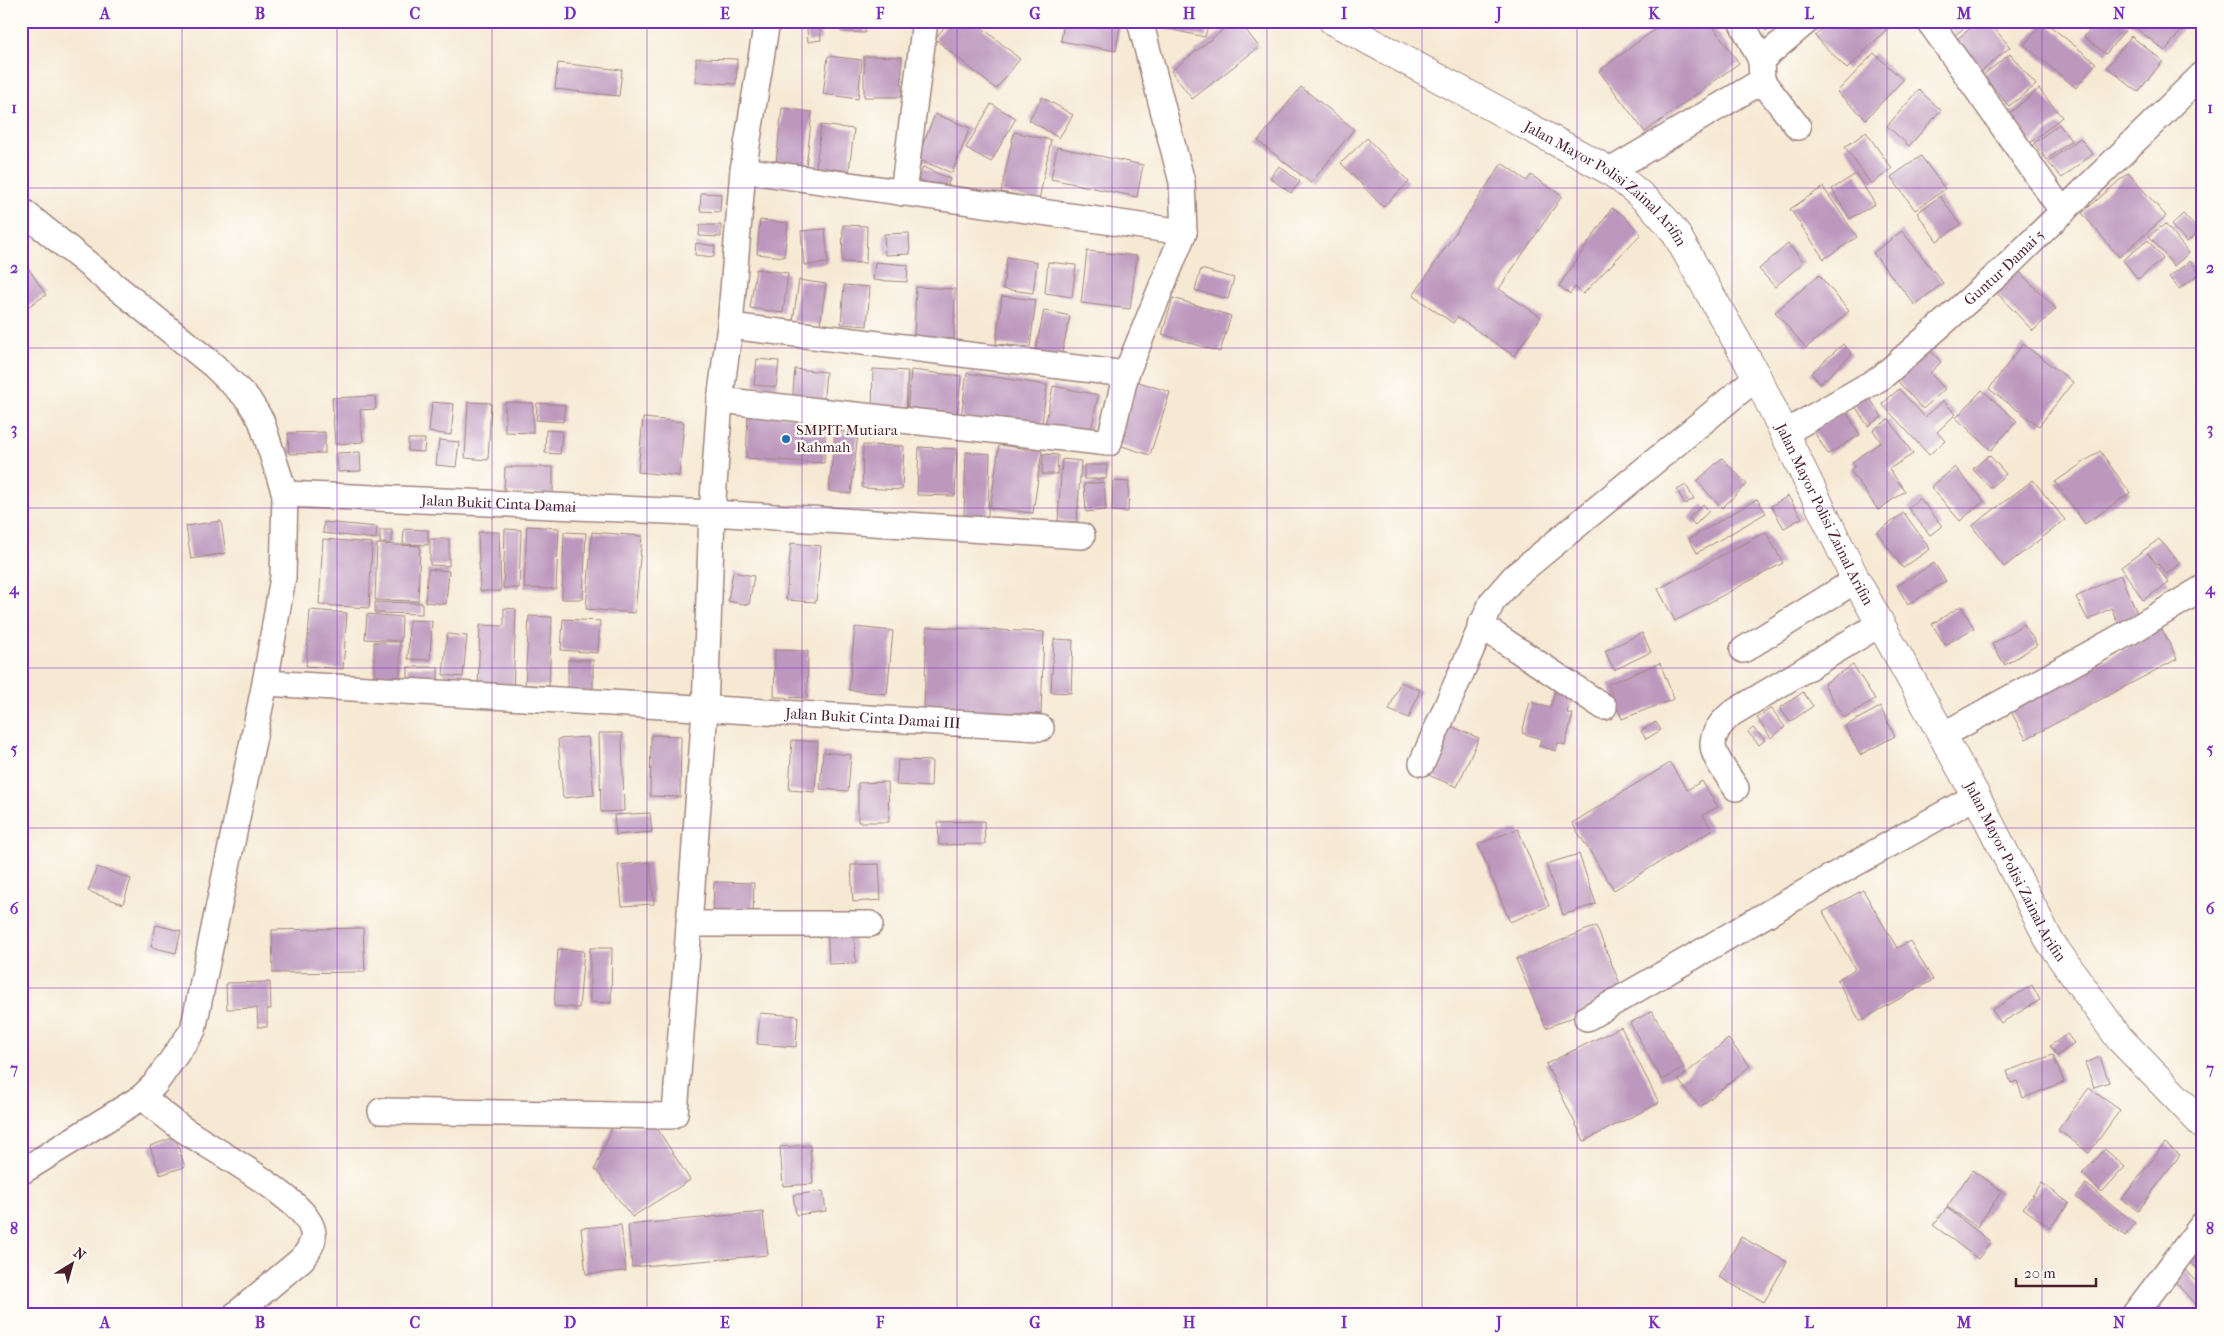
<svg xmlns="http://www.w3.org/2000/svg" width="2224" height="1336" viewBox="0 0 2224 1336" font-family="'IM FELL French Canon',serif">
<style>
.building{fill:#bd98be}
.lines{fill:none;stroke-linecap:round;stroke-linejoin:round}
.minor-casing{stroke:#a0847f;stroke-width:28}
.secondary-casing{stroke:#a0847f;stroke-width:30}
.minor{stroke:#fff;stroke-width:25}
.secondary{stroke:#fff;stroke-width:28}
.grid{fill:none;stroke:#7b2cbf;stroke-width:1;stroke-opacity:0.55}
.poi-dot{fill:#1f6fb2;stroke:#fdfcf7;stroke-width:2}
.labels{text-anchor:middle;dominant-baseline:central;stroke-width:4.5;stroke-linejoin:round;paint-order:stroke}
.street-label{font-size:15px;fill:#4a1f2b;stroke:#fdfcf7}
.poi-label{font-size:15px;fill:#4a1f2b;stroke:#fdfcf7;text-anchor:start}
.neatline{fill:none;stroke:#7b2cbf;stroke-width:2}
.grid-label{font-size:16px;text-anchor:middle;font-weight:bold;fill:#7b2cbf}
</style>
<rect width="100%" height="100%" fill="#fdfcf7"/>
<filter id="ink" filterUnits="userSpaceOnUse"><feTurbulence type="fractalNoise" baseFrequency=".02" numOctaves="2"/><feDisplacementMap in="SourceGraphic" scale="10" xChannelSelector="R" yChannelSelector="G"/><feConvolveMatrix kernelMatrix="1 2 1 2 8 2 1 2 1" color-interpolation-filters="sRGB"/></filter>
<filter id="wash" filterUnits="userSpaceOnUse"><feTurbulence type="fractalNoise" baseFrequency=".0096" numOctaves="4" result="noise"/><feDisplacementMap in="SourceGraphic" scale="20" xChannelSelector="R" yChannelSelector="G"/><feGaussianBlur stdDeviation="1.12" result="paint"/><feColorMatrix in="noise" values="0 0 0 0 0 0 0 0 0 0 0 0 0 0 0 0 0 1.4 0 .05"/><feComposite in="paint" operator="in"/></filter>
<g filter="url(#wash)">
<rect width="100%" height="100%" fill="#f6e9d3"/>
<g id="blocks">
<g class="building">
<polygon points="841,21 865,21 865,33 841,32"/>
<polygon points="949,21 974,21 1020,59 996,89 935,39"/>
<polygon points="1064,21 1094,21 1120,26 1116,51 1061,41"/>
<polygon points="1161,21 1209,21 1205,37 1159,27"/>
<polygon points="1234,21 1239,21 1259,47 1192,99 1171,71"/>
<polygon points="1666,21 1709,21 1739,63 1645,132 1599,71"/>
<polygon points="1757,21 1778,21 1766,31"/>
<polygon points="1829,21 1878,21 1886,30 1847,69 1815,36"/>
<polygon points="1944,21 1973,21 1955,35"/>
<polygon points="1979,21 1988,21 2010,47 1981,72 1955,41"/>
<polygon points="2044,21 2096,63 2076,88 2024,45"/>
<polygon points="2097,21 2122,21 2128,26 2106,54 2084,37"/>
<polygon points="2127,21 2189,21 2165,51"/>
<polygon points="820,27 821,40 808,42 807,28"/>
<polygon points="2131,36 2163,61 2138,92 2107,67"/>
<polygon points="1874,53 1903,80 1866,119 1837,92"/>
<polygon points="2010,54 2036,85 2009,106 1983,75"/>
<polygon points="828,56 862,60 858,99 823,94"/>
<polygon points="864,56 902,57 901,97 864,97"/>
<polygon points="696,58 737,59 736,84 696,82"/>
<polygon points="558,63 622,70 619,96 555,89"/>
<polygon points="1301,87 1354,129 1311,183 1258,141"/>
<polygon points="2039,89 2062,117 2030,143 2007,115"/>
<polygon points="1919,90 1941,110 1909,146 1887,126"/>
<polygon points="1042,97 1073,115 1059,138 1029,120"/>
<polygon points="991,104 1016,118 991,162 966,148"/>
<polygon points="782,108 812,112 806,167 776,163"/>
<polygon points="935,114 970,128 952,173 917,159"/>
<polygon points="2059,124 2071,141 2047,160 2034,143"/>
<polygon points="821,125 854,129 849,171 816,167"/>
<polygon points="1014,132 1051,140 1039,200 1001,192"/>
<polygon points="1866,132 1892,169 1871,184 1845,147"/>
<polygon points="1367,138 1409,182 1383,207 1341,163"/>
<polygon points="2080,138 2093,154 2062,178 2048,162"/>
<polygon points="1057,147 1143,165 1137,197 1051,179"/>
<polygon points="1921,156 1945,189 1915,210 1891,177"/>
<polygon points="1502,163 1527,181 1531,175 1562,196 1499,289 1541,317 1514,356 1457,317 1453,323 1413,296"/>
<polygon points="1279,166 1300,182 1291,193 1270,178"/>
<polygon points="923,167 950,179 945,191 918,179"/>
<polygon points="2128,173 2166,216 2119,257 2082,213"/>
<polygon points="1856,174 1875,204 1850,219 1832,189"/>
<polygon points="1823,187 1857,237 1824,259 1790,209"/>
<polygon points="701,193 721,194 720,212 700,211"/>
<polygon points="1940,196 1960,225 1937,241 1917,213"/>
<polygon points="1612,208 1623,215 1641,234 1583,294 1575,287 1570,294 1559,286"/>
<polygon points="2183,214 2199,231 2187,242 2171,225"/>
<polygon points="760,220 788,223 784,257 757,254"/>
<polygon points="2165,224 2189,253 2174,266 2149,236"/>
<polygon points="700,225 721,225 721,237 699,236"/>
<polygon points="843,225 867,226 866,263 842,262"/>
<polygon points="825,229 828,263 804,265 801,231"/>
<polygon points="1902,231 1943,283 1915,305 1873,253"/>
<polygon points="909,233 910,254 885,255 884,234"/>
<polygon points="2148,240 2163,259 2138,279 2123,260"/>
<polygon points="696,243 715,246 714,257 695,255"/>
<polygon points="1788,244 1804,262 1775,287 1759,269"/>
<polygon points="1087,251 1137,256 1130,309 1081,303"/>
<polygon points="1007,257 1037,262 1033,293 1003,289"/>
<polygon points="2190,261 2200,273 2179,289 2169,277"/>
<polygon points="875,262 908,265 907,282 873,280"/>
<polygon points="1048,262 1076,265 1072,297 1045,293"/>
<polygon points="25,263 46,295 21,311 21,266"/>
<polygon points="756,269 788,273 783,313 750,308"/>
<polygon points="1201,269 1234,278 1228,299 1195,290"/>
<polygon points="2017,269 2056,309 2033,331 1995,291"/>
<polygon points="1819,275 1849,311 1806,348 1775,312"/>
<polygon points="799,280 826,284 820,325 793,321"/>
<polygon points="844,285 870,287 867,326 841,324"/>
<polygon points="916,287 955,289 954,339 914,337"/>
<polygon points="1002,296 1036,300 1030,347 996,344"/>
<polygon points="1173,298 1231,316 1220,352 1162,334"/>
<polygon points="1044,310 1070,316 1060,362 1034,357"/>
<polygon points="1843,344 1852,354 1820,384 1811,373"/>
<polygon points="2023,344 2073,382 2039,426 1989,389"/>
<polygon points="1927,347 1941,362 1930,373 1945,389 1923,409 1892,375"/>
<polygon points="757,359 779,361 776,387 754,385"/>
<polygon points="795,369 826,372 823,406 792,403"/>
<polygon points="873,369 908,371 906,415 872,413"/>
<polygon points="911,370 961,376 957,419 907,414"/>
<polygon points="967,373 1047,385 1041,430 961,418"/>
<polygon points="1136,381 1170,392 1150,455 1116,444"/>
<polygon points="1053,386 1098,395 1090,436 1045,426"/>
<polygon points="1899,389 1925,417 1943,401 1956,414 1937,432 1945,441 1929,455 1882,404"/>
<polygon points="1982,390 2017,421 1991,450 1956,418"/>
<polygon points="1865,391 1882,417 1868,426 1851,400"/>
<polygon points="375,396 376,409 360,410 363,442 335,444 332,398"/>
<polygon points="432,402 454,404 451,435 429,432"/>
<polygon points="468,402 491,403 488,460 465,458"/>
<polygon points="505,402 533,403 533,433 505,432"/>
<polygon points="537,403 565,405 563,422 536,420"/>
<polygon points="1845,410 1860,435 1828,454 1813,430"/>
<polygon points="748,415 826,419 824,463 746,458"/>
<polygon points="643,418 684,422 679,476 638,472"/>
<polygon points="1889,419 1913,454 1889,469 1905,491 1878,510 1850,470 1855,466 1852,462 1881,442 1873,430"/>
<polygon points="546,430 562,431 560,454 545,453"/>
<polygon points="835,431 858,433 851,494 829,491"/>
<polygon points="325,432 325,453 289,454 288,433"/>
<polygon points="408,439 425,439 424,452 408,451"/>
<polygon points="439,440 459,442 456,467 436,465"/>
<polygon points="863,445 904,446 902,490 862,488"/>
<polygon points="999,445 1042,451 1033,513 990,508"/>
<polygon points="919,447 957,449 955,496 917,495"/>
<polygon points="2100,451 2130,493 2085,524 2055,482"/>
<polygon points="360,452 361,471 338,472 337,453"/>
<polygon points="966,452 990,454 988,516 964,515"/>
<polygon points="1043,454 1058,455 1057,474 1042,474"/>
<polygon points="1989,455 2006,474 1990,488 1973,469"/>
<polygon points="1722,458 1747,484 1722,508 1697,481"/>
<polygon points="1062,459 1081,461 1077,522 1058,521"/>
<polygon points="1084,465 1107,465 1106,479 1084,479"/>
<polygon points="505,467 553,467 553,494 504,493"/>
<polygon points="1955,467 1984,501 1960,521 1931,487"/>
<polygon points="2033,480 2065,520 2004,567 1972,526"/>
<polygon points="1113,481 1129,482 1128,512 1112,511"/>
<polygon points="1104,482 1106,510 1086,512 1084,484"/>
<polygon points="1686,485 1694,499 1685,504 1677,490"/>
<polygon points="1788,496 1802,518 1784,528 1771,506"/>
<polygon points="1920,498 1942,526 1930,535 1908,508"/>
<polygon points="1757,499 1766,513 1697,553 1689,539"/>
<polygon points="1703,504 1709,511 1695,525 1689,518"/>
<polygon points="1904,513 1930,549 1903,568 1877,532"/>
<polygon points="221,521 226,553 191,559 186,526"/>
<polygon points="324,522 377,527 376,539 323,533"/>
<polygon points="527,526 559,528 556,589 524,588"/>
<polygon points="404,529 428,530 428,545 403,544"/>
<polygon points="505,529 521,530 519,588 503,588"/>
<rect x="380" y="530" width="12" height="13"/>
<polygon points="478,532 499,532 501,591 480,591"/>
<polygon points="564,532 586,533 583,599 562,599"/>
<polygon points="592,532 642,536 635,613 586,609"/>
<polygon points="1766,532 1783,563 1675,621 1658,589"/>
<polygon points="323,539 372,543 369,608 319,605"/>
<polygon points="430,539 449,539 449,566 430,565"/>
<polygon points="2159,539 2180,563 2167,574 2147,552 2169,583 2143,600 2121,567"/>
<polygon points="791,543 821,546 816,602 786,600"/>
<polygon points="377,544 420,546 418,601 375,600"/>
<polygon points="1934,563 1946,581 1908,605 1897,586"/>
<polygon points="428,569 449,571 446,604 425,602"/>
<polygon points="733,572 754,576 749,605 728,601"/>
<polygon points="2120,575 2140,619 2121,629 2111,608 2088,620 2076,597"/>
<polygon points="375,602 422,603 422,614 375,613"/>
<polygon points="1961,606 1974,628 1945,645 1932,624"/>
<polygon points="504,608 516,609 513,694 478,692 480,625 504,626"/>
<polygon points="310,610 347,613 343,669 306,666"/>
<polygon points="367,614 402,617 401,641 365,639"/>
<polygon points="529,616 552,617 549,686 525,685"/>
<polygon points="563,619 600,621 598,653 561,650"/>
<polygon points="409,620 432,621 430,660 408,659"/>
<polygon points="2024,624 2037,645 2005,665 1992,644"/>
<polygon points="855,627 893,631 887,694 849,690"/>
<polygon points="927,627 1044,632 1041,714 924,709"/>
<polygon points="2162,629 2177,659 2026,739 2010,710"/>
<polygon points="1642,633 1651,652 1614,670 1605,651"/>
<polygon points="447,634 467,636 463,677 443,675"/>
<polygon points="1054,639 1073,640 1071,693 1051,692"/>
<rect x="374" y="642" width="26" height="35"/>
<polygon points="775,650 808,651 807,698 774,697"/>
<rect x="568" y="660" width="25" height="34"/>
<polygon points="1660,663 1674,699 1622,719 1608,684"/>
<polygon points="1853,665 1875,699 1844,718 1824,684"/>
<rect x="408" y="667" width="30" height="16"/>
<polygon points="1400,682 1420,690 1409,718 1389,710"/>
<polygon points="1555,691 1572,696 1567,713 1573,714 1565,745 1558,743 1556,751 1539,746 1541,739 1522,733 1530,702 1550,708"/>
<polygon points="1803,692 1813,706 1790,722 1780,708"/>
<polygon points="1880,707 1895,736 1860,755 1845,726"/>
<polygon points="1771,708 1785,727 1771,738 1757,718"/>
<polygon points="1656,722 1661,730 1646,739 1641,731"/>
<polygon points="1448,725 1479,738 1457,787 1426,774"/>
<polygon points="1753,728 1765,740 1759,745 1748,732"/>
<polygon points="599,733 622,733 624,811 601,812"/>
<polygon points="651,735 681,736 680,797 650,796"/>
<polygon points="588,737 594,795 563,798 558,739"/>
<polygon points="792,740 818,742 815,792 789,790"/>
<polygon points="823,752 851,755 848,791 820,789"/>
<polygon points="898,760 932,761 931,787 896,785"/>
<polygon points="1670,763 1687,790 1702,781 1718,807 1703,815 1712,830 1614,890 1572,823"/>
<polygon points="888,782 889,822 858,822 858,783"/>
<polygon points="650,813 652,832 616,835 614,815"/>
<polygon points="984,821 985,844 939,845 938,822"/>
<polygon points="1518,829 1549,906 1510,922 1478,844"/>
<polygon points="1579,854 1596,904 1563,915 1546,864"/>
<polygon points="650,862 654,904 622,906 618,865"/>
<polygon points="879,864 881,900 853,902 851,865"/>
<polygon points="97,867 131,879 123,904 88,891"/>
<polygon points="714,882 754,883 753,912 713,911"/>
<polygon points="1863,890 1897,948 1910,941 1933,980 1860,1021 1837,980 1855,969 1823,912"/>
<polygon points="156,925 181,931 176,953 151,947"/>
<polygon points="1596,926 1625,996 1546,1028 1516,959"/>
<polygon points="853,927 856,963 829,964 827,928"/>
<polygon points="363,928 365,972 273,973 272,930"/>
<polygon points="590,948 612,948 611,1003 590,1002"/>
<polygon points="558,949 584,951 579,1008 554,1006"/>
<polygon points="270,982 271,1009 267,1009 267,1027 258,1027 257,1008 227,1009 226,983"/>
<polygon points="2032,985 2040,1000 2001,1023 1992,1010"/>
<polygon points="1652,1011 1684,1068 1662,1080 1630,1023"/>
<polygon points="760,1013 798,1016 796,1047 757,1044"/>
<polygon points="1621,1027 1659,1103 1584,1141 1546,1064"/>
<polygon points="2067,1034 2074,1043 2057,1056 2050,1046"/>
<polygon points="1728,1039 1750,1066 1700,1107 1678,1080"/>
<polygon points="2053,1055 2064,1082 2023,1098 2017,1081 2011,1083 2007,1071"/>
<polygon points="2100,1057 2109,1082 2094,1087 2085,1063"/>
<polygon points="2089,1088 2120,1110 2089,1153 2058,1130"/>
<polygon points="655,1125 690,1180 632,1217 595,1169 612,1128"/>
<polygon points="175,1137 185,1167 160,1175 150,1146"/>
<polygon points="2165,1143 2180,1155 2138,1211 2122,1199"/>
<polygon points="810,1145 813,1184 783,1186 780,1147"/>
<polygon points="2105,1149 2125,1167 2102,1192 2082,1174"/>
<polygon points="1972,1170 2002,1191 1977,1227 1947,1207"/>
<polygon points="2042,1183 2069,1203 2050,1228 2023,1208"/>
<polygon points="2086,1184 2135,1223 2125,1236 2076,1197"/>
<polygon points="823,1191 826,1211 796,1215 793,1195"/>
<polygon points="1947,1208 1991,1242 1978,1259 1933,1225"/>
<polygon points="763,1212 768,1255 632,1267 628,1225"/>
<polygon points="621,1225 626,1271 586,1274 581,1228"/>
<polygon points="2203,1235 2203,1273 2183,1257"/>
<polygon points="1741,1237 1787,1262 1764,1302 1719,1277"/>
<polygon points="2183,1268 2203,1289 2203,1308 2200,1310 2172,1278"/>
</g>
</g>
</g>
<g filter="url(#ink)">
<use href="#blocks" fill-opacity="0" stroke="#a0847f" stroke-width="1"/>
<g class="lines">
<defs>
<g id="minor">
<polyline points="1741,21 1761,60"/>
<polyline points="1929,21 2063,212"/>
<polyline points="1762,81 1798,127"/>
<polyline points="743,170 767,21"/>
<polyline points="1610,171 1762,81 1761,60 1807,21"/>
<polyline points="903,193 925,21"/>
<polyline points="21,210 213,365 248,399 261,420 285,494 283,577 265,683 193,1030 155,1084 142,1097 21,1172"/>
<polyline points="730,326 1126,374"/>
<polyline points="720,400 1109,443 1126,374 1184,232"/>
<path id="s1" d="M1785,433L1882,377L2005,268L2203,74"/>
<path id="s2" d="M285,494L712,513L1082,536"/>
<polyline points="1480,625 1604,707"/>
<polyline points="1743,650 1856,580"/>
<path id="s3" d="M265,683L1041,728"/>
<polyline points="1943,735 2135,629 2203,588"/>
<polyline points="1422,763 1492,602 1514,577 1757,377"/>
<path d="M1736,788C1717,758 1698,743 1731,714L1880,624"/>
<polyline points="689,924 870,924"/>
<polyline points="1587,1018 1831,877 1976,796"/>
<path d="M142,1097C156,1108 170,1120 184,1130C216,1151 250,1169 280,1193C289,1200 301,1209 307,1219C318,1234 313,1246 302,1259L235,1315"/>
<polyline points="381,1111 671,1116 675,1114 705,710 712,513 720,400 730,326 743,170 1184,232 1182,182 1140,21"/>
<polyline points="2134,1315 2203,1224"/>
</g>
<g id="secondary">
<path id="s4" d="M1333,21L1610,171C1636,190 1655,206 1675,232L1757,377L1856,580L1976,796L2050,942L2119,1038L2203,1125"/>
</g>
</defs>
<use href="#minor" class="minor-casing"/>
<use href="#secondary" class="secondary-casing"/>
<use href="#minor" class="minor"/>
<use href="#secondary" class="secondary"/>
</g>
</g>
<path class="grid" d="M182,21V1315M337,21V1315M492,21V1315M647,21V1315M802,21V1315M957,21V1315M1112,21V1315M1267,21V1315M1422,21V1315M1577,21V1315M1732,21V1315M1887,21V1315M2042,21V1315M21,188H2203M21,348H2203M21,508H2203M21,668H2203M21,828H2203M21,988H2203M21,1148H2203"/>
<circle class="poi-dot" cx="786" cy="439" r="5"/>
<g class="labels">
<g class="street-label">
<text stroke="none"><textPath href="#s4" startOffset="319">Jalan Mayor Polisi Zainal Arifin</textPath></text>
<text stroke="none"><textPath href="#s1" startOffset="276">Guntur Damai 5</textPath></text>
<text stroke="none"><textPath href="#s2" startOffset="214">Jalan Bukit Cinta Damai</textPath></text>
<text stroke="none"><textPath href="#s4" startOffset="724">Jalan Mayor Polisi Zainal Arifin</textPath></text>
<text stroke="none"><textPath href="#s3" startOffset="609">Jalan Bukit Cinta Damai III</textPath></text>
<text stroke="none"><textPath href="#s4" startOffset="1129">Jalan Mayor Polisi Zainal Arifin</textPath></text>
</g>
<g class="poi-label">
<text x="796" y="430">SMPIT Mutiara<tspan x="796" dy="17">Rahmah</tspan></text>
</g>
</g>
<rect width="2224" height="1336" fill="none" stroke="#fdfcf7" stroke-width="55"/>
<g transform="translate(72 1264) rotate(37)" stroke="#fdfcf7" stroke-width="4" paint-order="stroke">
<path d="M0-4L9 19L0 12L-9 19Z" fill="#4a1f2b"/>
<text y="-8" font-size="14" font-weight="bold" text-anchor="middle" fill="#4a1f2b">N</text>
</g>
<path d="M2016 1278v8h80v-8" fill="none" stroke="#4a1f2b" stroke-width="2.5"/>
<text x="2024" y="1278" font-size="15" fill="#4a1f2b" stroke="#fdfcf7" stroke-width="4" paint-order="stroke">20 m</text>
<rect x="28" y="28" width="2168" height="1280" class="neatline"/>
<g class="grid-label">
<text x="105" y="19">A</text>
<text x="260" y="19">B</text>
<text x="415" y="19">C</text>
<text x="570" y="19">D</text>
<text x="725" y="19">E</text>
<text x="880" y="19">F</text>
<text x="1035" y="19">G</text>
<text x="1189" y="19">H</text>
<text x="1344" y="19">I</text>
<text x="1499" y="19">J</text>
<text x="1654" y="19">K</text>
<text x="1809" y="19">L</text>
<text x="1964" y="19">M</text>
<text x="2119" y="19">N</text>
<text x="14" y="113">1</text>
<text x="2210" y="113">1</text>
<text x="14" y="273">2</text>
<text x="2210" y="273">2</text>
<text x="14" y="434">3</text>
<text x="2210" y="434">3</text>
<text x="14" y="594">4</text>
<text x="2210" y="594">4</text>
<text x="14" y="754">5</text>
<text x="2210" y="754">5</text>
<text x="14" y="914">6</text>
<text x="2210" y="914">6</text>
<text x="14" y="1074">7</text>
<text x="2210" y="1074">7</text>
<text x="14" y="1234">8</text>
<text x="2210" y="1234">8</text>
<text x="105" y="1328">A</text>
<text x="260" y="1328">B</text>
<text x="415" y="1328">C</text>
<text x="570" y="1328">D</text>
<text x="725" y="1328">E</text>
<text x="880" y="1328">F</text>
<text x="1035" y="1328">G</text>
<text x="1189" y="1328">H</text>
<text x="1344" y="1328">I</text>
<text x="1499" y="1328">J</text>
<text x="1654" y="1328">K</text>
<text x="1809" y="1328">L</text>
<text x="1964" y="1328">M</text>
<text x="2119" y="1328">N</text>
</g>
</svg>
